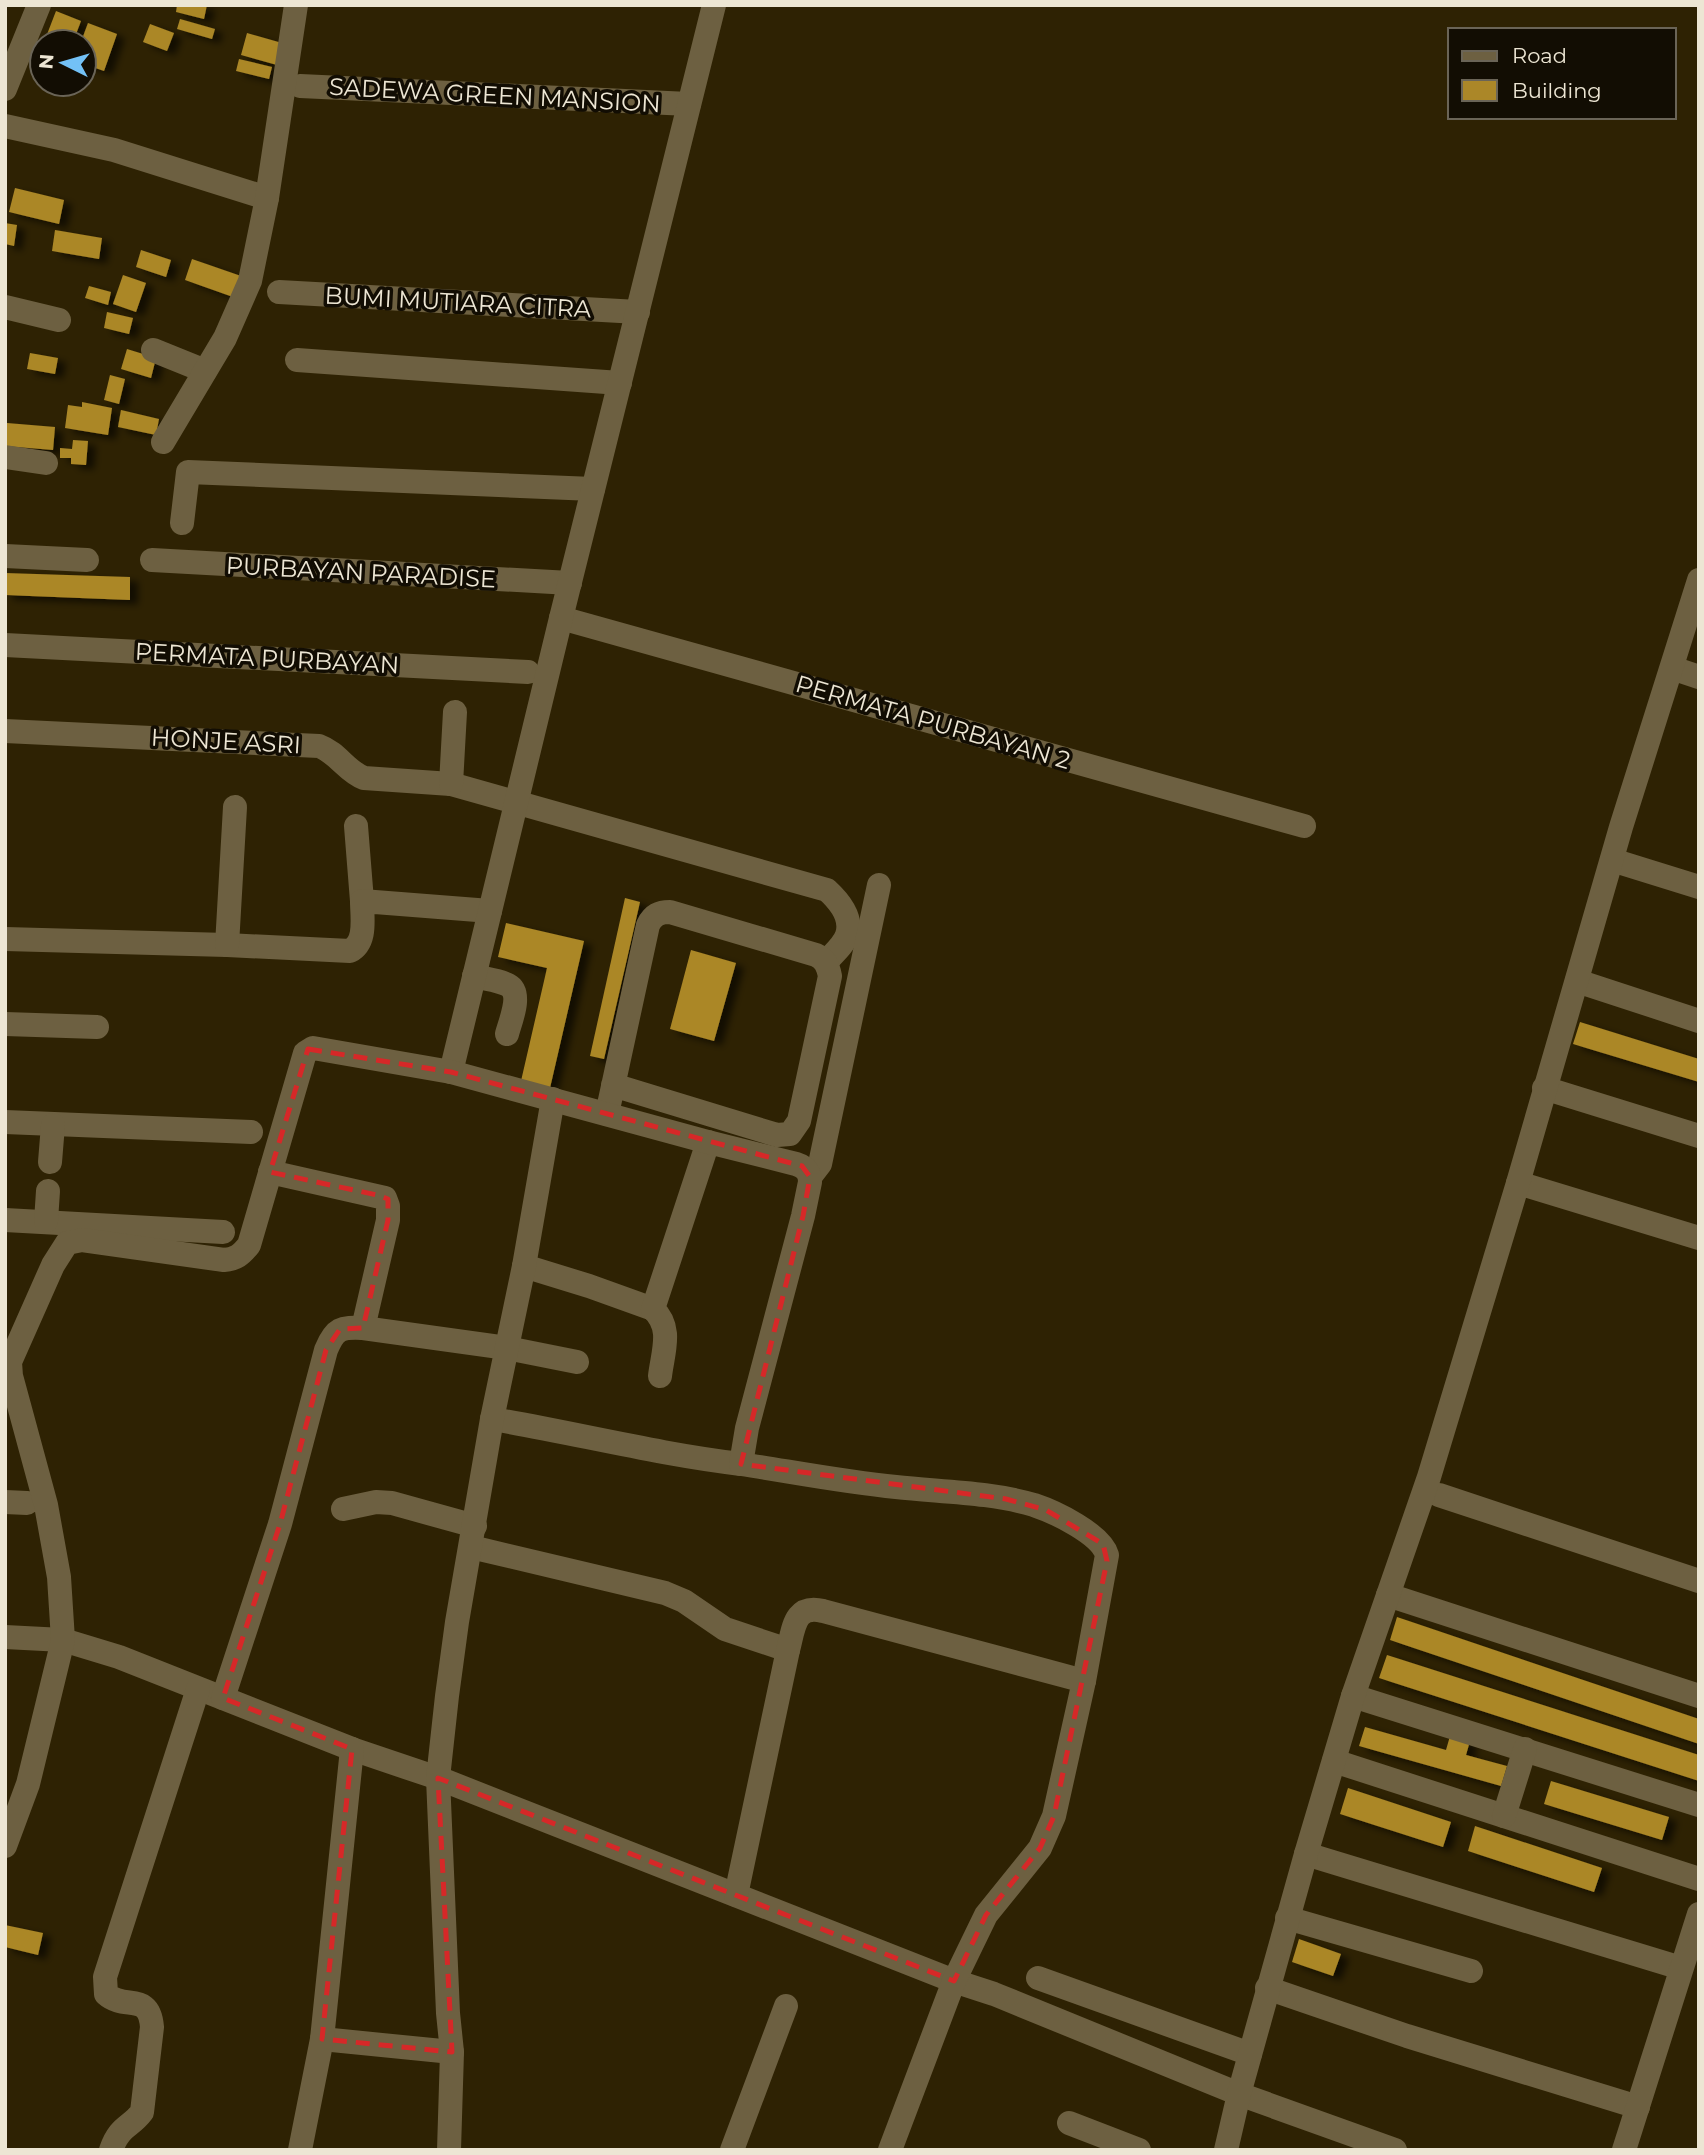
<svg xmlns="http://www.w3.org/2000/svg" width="1704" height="2155" viewBox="0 0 1704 2155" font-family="Montserrat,sans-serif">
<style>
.building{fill:#ab8728;filter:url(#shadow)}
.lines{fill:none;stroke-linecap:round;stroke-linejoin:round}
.minor{stroke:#6d6041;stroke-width:24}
.marked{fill:none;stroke:#d62828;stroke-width:5;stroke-dasharray:14 9;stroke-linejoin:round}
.labels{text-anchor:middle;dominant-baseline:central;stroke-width:7;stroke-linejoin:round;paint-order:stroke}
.street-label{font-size:24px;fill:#ede6d4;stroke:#120d03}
</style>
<defs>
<filter id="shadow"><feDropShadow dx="8" dy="4.5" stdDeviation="3.5" flood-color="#0009"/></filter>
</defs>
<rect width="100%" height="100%" fill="#2e2203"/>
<g class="building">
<polygon points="177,5 207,5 204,19 176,12"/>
<polygon points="56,11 81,21 73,42 59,42 46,37"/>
<polygon points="180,19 215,29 212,39 177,29"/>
<polygon points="88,23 117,34 104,71 84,64 84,42 81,42"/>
<polygon points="150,24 174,33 167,51 143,42"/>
<polygon points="247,33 282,43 277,65 241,55"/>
<polygon points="239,59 272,67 269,79 236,71"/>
<polygon points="15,188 64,200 59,224 9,212"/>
<polygon points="5,223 17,225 14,246 5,244"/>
<polygon points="55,230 102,238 99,259 52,251"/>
<polygon points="141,250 171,260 166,277 136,267"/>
<polygon points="192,259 241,276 233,297 185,280"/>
<polygon points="123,275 146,283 136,312 113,304"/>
<polygon points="89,286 111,292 108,305 85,298"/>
<polygon points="107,312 133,318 129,334 104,328"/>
<polygon points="127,349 156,358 151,378 121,369"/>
<polygon points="30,353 58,358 55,374 27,369"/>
<polygon points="110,375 125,379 119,404 104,400"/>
<polygon points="82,402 112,408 108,435 65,428 68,405 82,407"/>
<polygon points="121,410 159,419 156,435 118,427"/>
<polygon points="7,423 55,427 53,450 5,446"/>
<polygon points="73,440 88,441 86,465 71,464 71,458 60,458 60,448 72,449"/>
<polygon points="5,573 130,577 130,600 5,595"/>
<polygon points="625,898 640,902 604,1059 590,1056"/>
<polygon points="506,923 584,941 550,1088 521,1081 547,968 498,957"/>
<polygon points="691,950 736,963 714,1041 670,1029"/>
<polygon points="1580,1022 1699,1059 1699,1082 1573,1044"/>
<polygon points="1397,1617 1699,1719 1699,1744 1390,1640"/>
<polygon points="1387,1655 1699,1755 1699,1781 1379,1678"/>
<polygon points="1365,1727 1446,1750 1450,1736 1470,1741 1466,1755 1507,1766 1501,1786 1359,1746"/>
<polygon points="1551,1781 1669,1817 1662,1840 1544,1804"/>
<polygon points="1348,1788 1451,1822 1443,1847 1340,1814"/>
<polygon points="1475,1826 1602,1868 1594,1892 1468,1851"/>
<polygon points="5,1925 43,1933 38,1955 5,1947"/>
<polygon points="1299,1939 1341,1954 1333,1976 1292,1962"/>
</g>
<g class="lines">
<g class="minor">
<polyline points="300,86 689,104"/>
<polyline points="5,89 39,5"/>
<polyline points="5,126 114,150 267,198"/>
<polyline points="279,292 638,312"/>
<polyline points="5,307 59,320"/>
<polyline points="153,350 205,371"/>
<polyline points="297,360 620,383"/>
<polyline points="163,442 225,338 250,281 267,198 296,5"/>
<polyline points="5,457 46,463"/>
<polyline points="182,523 188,472 593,489"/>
<polyline points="5,556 87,560"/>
<polyline points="152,560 570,583"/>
<polyline points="561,618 1304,826"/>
<polyline points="5,645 528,672"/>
<polyline points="1672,668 1699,677"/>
<path d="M5,731L319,746C338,753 346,771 364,778L451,784L827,890C839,901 853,917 847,935C844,945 832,955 826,962"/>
<polyline points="451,784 455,712"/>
<polyline points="356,826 362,901"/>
<polyline points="1612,860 1699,887"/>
<path d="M5,939L227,945L350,951C367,942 362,918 362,901L490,911"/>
<polyline points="227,945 235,807"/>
<path d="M474,976C485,979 499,980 508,985C523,993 510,1022 507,1034"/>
<polyline points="1577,981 1699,1021"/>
<polyline points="5,1024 97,1027"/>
<polyline points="451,1072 561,618 714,5"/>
<polyline points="1544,1088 1699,1136"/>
<path d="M607,1114L648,925C653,915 659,912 670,912L816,955C825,959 828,966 830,976L799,1121L790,1134L777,1135L613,1085"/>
<polyline points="5,1122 251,1132"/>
<polyline points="50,1162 53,1125"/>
<polyline points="270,1172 385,1198 388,1206 388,1220 363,1328"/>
<polyline points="810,1177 820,1164 879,885"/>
<polyline points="1518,1183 1699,1238"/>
<polyline points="5,1220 223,1232"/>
<polyline points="46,1221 48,1191"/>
<polyline points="524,1266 589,1286 653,1309"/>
<path d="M660,1376C663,1351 673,1328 653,1309L708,1142"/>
<path d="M492,1419C575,1433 657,1454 741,1464"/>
<polyline points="1439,1495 1699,1581"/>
<polyline points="5,1502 27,1503"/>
<polyline points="343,1509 376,1502 392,1503 475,1526"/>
<polyline points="471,1547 665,1593 684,1601 725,1629 788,1650"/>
<polyline points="1388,1595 1699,1696"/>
<polyline points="5,1637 63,1640 119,1657 352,1749 438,1778 954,1981 994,1994 1239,2094 1395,2150"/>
<polyline points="1353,1696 1699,1805"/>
<path d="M223,1698L280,1524L326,1350C335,1328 341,1327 363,1328L507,1348L577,1362"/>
<polyline points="1334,1761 1699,1879"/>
<polyline points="1504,1816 1525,1749"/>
<path d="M5,1846L28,1784L63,1640L59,1577L46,1505L11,1376L10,1362L53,1265L67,1243L82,1240L224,1260C236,1259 241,1255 249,1245L305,1053L313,1048L451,1072L708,1142L796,1164C805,1167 810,1172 810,1182L803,1216L747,1428L741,1464C793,1472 844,1482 896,1487C941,1492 990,1492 1034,1505C1055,1512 1101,1534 1107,1555L1084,1681L1054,1816L1040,1848L986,1915L954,1981L890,2150"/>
<polyline points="1306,1854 1681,1968"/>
<path d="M736,1895L788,1650C794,1628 794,1604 823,1611L1084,1681"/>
<polyline points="1287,1918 1471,1971"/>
<polyline points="1038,1978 1250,2054"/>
<polyline points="1267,1988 1407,2036 1638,2107"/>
<polyline points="322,2039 452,2052"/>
<polyline points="1069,2123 1139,2150"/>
<path d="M111,2150C120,2125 130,2128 142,2112L152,2027C149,1991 125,2011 106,1994L105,1977L198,1689"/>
<polyline points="300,2150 322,2039 352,1749"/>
<polyline points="449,2150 452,2052 448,2013 438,1778 447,1696 457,1622 492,1419 524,1266 553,1099"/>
<polyline points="732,2150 786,2006"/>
<polyline points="1226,2150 1239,2094 1306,1854 1353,1696 1429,1477 1518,1183 1621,827 1699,580"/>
<polyline points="1624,2150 1699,1914"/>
</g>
</g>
<path class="marked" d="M308,1049L451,1072L802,1166L810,1177L803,1216L741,1464L1006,1499L1046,1510L1103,1544L1107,1561L1054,1816L1040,1848L986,1915L954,1981L438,1778L452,2052L322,2039L352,1749L223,1698L280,1524L326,1350L340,1329L363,1328L388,1220V1199L377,1195L270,1172Z"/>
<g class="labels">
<g class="street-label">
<text transform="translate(495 95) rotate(3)">SADEWA GREEN MANSION</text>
<text transform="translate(458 302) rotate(3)">BUMI MUTIARA CITRA</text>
<text transform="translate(361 572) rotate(3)">PURBAYAN PARADISE</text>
<text transform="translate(267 658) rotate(3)">PERMATA PURBAYAN</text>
<text transform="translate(933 722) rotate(16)">PERMATA PURBAYAN 2</text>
<text transform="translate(226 741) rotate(3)">HONJE ASRI</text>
</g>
</g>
<rect width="1704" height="2155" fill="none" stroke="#ede6d4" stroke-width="14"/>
<rect x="1448" y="28" width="228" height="91" fill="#120d03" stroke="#6a6457" stroke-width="2"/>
<rect x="1462" y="51" width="35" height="10" fill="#6d6041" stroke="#6a6457" stroke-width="2"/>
<text x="1512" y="63" font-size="21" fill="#ede6d4">Road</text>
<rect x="1462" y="80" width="35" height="21" fill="#ab8728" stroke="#6a6457" stroke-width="2"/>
<text x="1512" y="98" font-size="21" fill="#ede6d4">Building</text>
<g transform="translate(63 63) rotate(275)"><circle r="33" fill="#120d03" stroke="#6a6457" stroke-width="2"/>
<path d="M0-5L12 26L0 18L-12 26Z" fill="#73c1f6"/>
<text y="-10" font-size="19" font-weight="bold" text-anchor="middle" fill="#ede6d4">N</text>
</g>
</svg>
